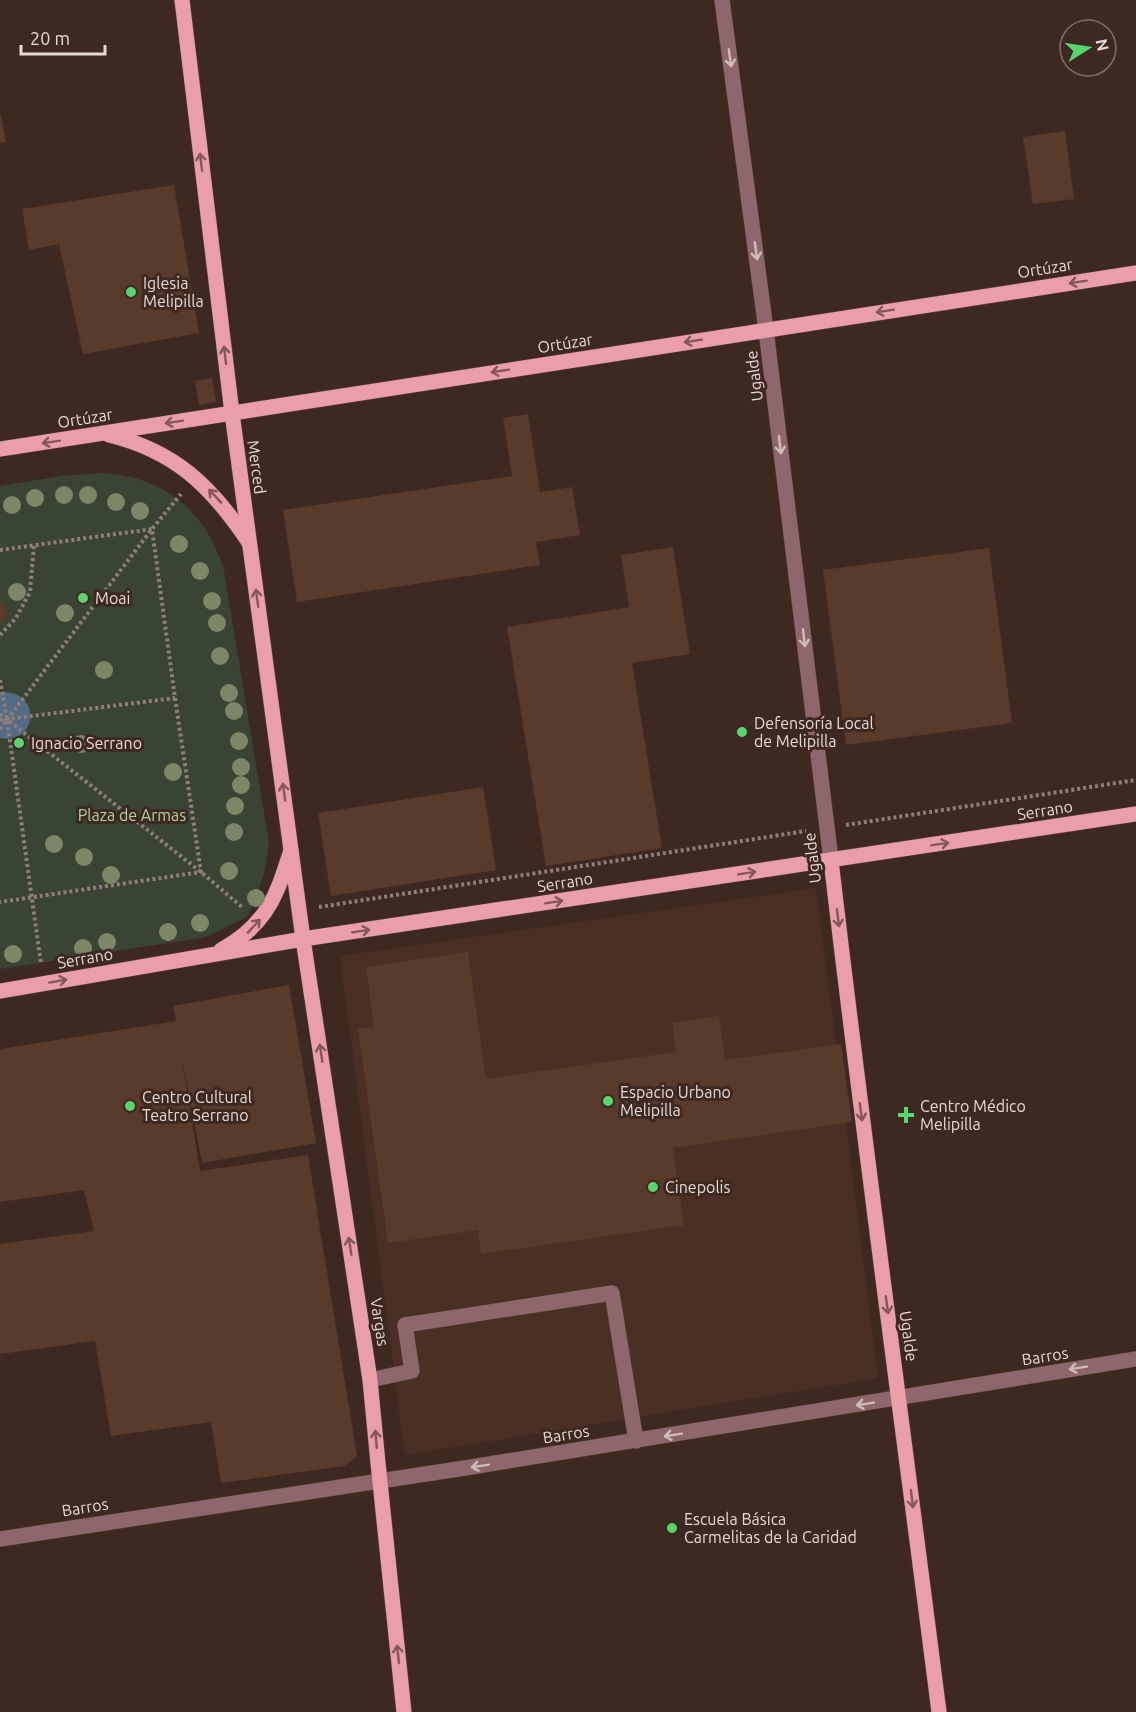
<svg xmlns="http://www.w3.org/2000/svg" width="1136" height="1712" viewBox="0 0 1136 1712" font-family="Ubuntu,sans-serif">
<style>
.built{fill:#4a2f24}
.green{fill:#394532}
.water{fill:#546b85}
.building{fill:#583b2a}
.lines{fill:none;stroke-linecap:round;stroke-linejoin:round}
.minor-casing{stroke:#59453d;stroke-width:16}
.major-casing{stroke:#59453d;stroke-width:16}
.path{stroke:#907e78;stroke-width:4;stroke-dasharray:3 3;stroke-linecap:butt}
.minor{stroke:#8d676b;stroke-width:15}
.major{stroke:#ea9ea7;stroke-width:15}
.tree{fill:#7d8666}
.oneway{stroke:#d0bcb9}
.oneway2{stroke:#835857}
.poi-dot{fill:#59d56f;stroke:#3e2921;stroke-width:2}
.labels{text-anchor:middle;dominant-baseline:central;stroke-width:6;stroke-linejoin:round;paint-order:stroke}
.street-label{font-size:16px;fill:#e6d8d3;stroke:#3e2921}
.poi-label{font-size:16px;fill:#e6d8d3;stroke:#3e2921;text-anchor:start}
.park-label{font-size:16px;fill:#b1d29f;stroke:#3e2921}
</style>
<rect width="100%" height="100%" fill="#3e2921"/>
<polygon class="built" points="816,888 878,1378 405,1455 340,956"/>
<path class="green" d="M102,473C163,476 207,511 224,571L269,842L265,870L256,898L247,917L206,937L0,969V486L62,476Z"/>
<path class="water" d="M6,692C43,696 35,745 0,738V693Z"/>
<g class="building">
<polygon points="0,115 1,115 6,142 0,143"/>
<polygon points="1065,131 1074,199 1033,204 1023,137"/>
<polygon points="174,185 199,333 83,354 59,244 29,250 22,209"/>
<polygon points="212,378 216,402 199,405 195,381"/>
<polygon points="528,414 540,492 572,487 580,535 536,542 540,565 297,602 283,510 512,476 503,418"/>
<polygon points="673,547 690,654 632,663 662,848 546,866 507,627 629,607 621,555"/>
<polygon points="989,548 1012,723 846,745 823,570"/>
<polygon points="0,599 6,606 7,612 6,617 0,626"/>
<polygon points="483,787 496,870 331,896 318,813"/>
<polygon points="468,952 486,1079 676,1052 672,1023 719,1016 725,1060 841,1044 852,1122 673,1148 684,1225 481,1254 478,1230 388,1243 358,1029 374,1027 366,967"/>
<polygon points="289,985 316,1143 202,1163 182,1059 200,1171 308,1155 357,1456 344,1466 221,1483 211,1422 111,1436 95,1341 0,1354 0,1244 94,1231 84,1190 0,1202 0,1049 176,1021 173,1006"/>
</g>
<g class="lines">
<defs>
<g id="minor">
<polyline points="722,0 766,330 831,860"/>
<polyline points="370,1380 412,1371 405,1325 612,1293 636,1441"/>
<polyline points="0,1539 465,1468 1136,1359"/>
</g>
<g id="major">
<polyline points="182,0 232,413 303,939 370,1380 378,1463 404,1712"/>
<path d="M109,435C175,451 211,486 248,541"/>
<polyline points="0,449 1136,273"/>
<path d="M831,860C864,1144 903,1428 939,1712"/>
<path d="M221,950C247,936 266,917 277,890C283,877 286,864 291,851"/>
<polyline points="0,991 303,939 1136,814"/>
</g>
</defs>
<use href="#minor" class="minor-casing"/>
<use href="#major" class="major-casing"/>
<g class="path">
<polyline points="0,550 152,529 175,698 201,872 0,902"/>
<polyline points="0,635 16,618 30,592 34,545"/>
<polyline points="0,680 7,719 41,964"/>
<polyline points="0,714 201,872 243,908"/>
<polyline points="0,720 175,698"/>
<polyline points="0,729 152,529 181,494"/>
<polyline points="846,825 1136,780"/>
<polyline points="319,907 806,831"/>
</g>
<use href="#minor" class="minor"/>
<use href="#major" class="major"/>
</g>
<g class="tree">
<circle cx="64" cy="495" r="9"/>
<circle cx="88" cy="495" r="9"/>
<circle cx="35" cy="498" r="9"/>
<circle cx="116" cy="502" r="9"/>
<circle cx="12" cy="505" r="9"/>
<circle cx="140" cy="511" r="9"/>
<circle cx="179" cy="544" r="9"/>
<circle cx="200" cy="571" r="9"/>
<circle cx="17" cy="592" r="9"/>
<circle cx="212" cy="601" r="9"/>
<circle cx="65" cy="613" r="9"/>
<circle cx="217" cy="623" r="9"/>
<circle cx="220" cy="656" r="9"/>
<circle cx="104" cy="670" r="9"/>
<circle cx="229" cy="693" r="9"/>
<circle cx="234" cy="711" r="9"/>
<circle cx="239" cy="741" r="9"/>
<circle cx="81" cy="744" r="9"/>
<circle cx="241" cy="767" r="9"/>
<circle cx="173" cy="772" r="9"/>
<circle cx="241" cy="785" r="9"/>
<circle cx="235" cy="806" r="9"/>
<circle cx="234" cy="832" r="9"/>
<circle cx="54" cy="844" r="9"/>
<circle cx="84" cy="857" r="9"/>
<circle cx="229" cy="871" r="9"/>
<circle cx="111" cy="875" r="9"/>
<circle cx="256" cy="898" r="9"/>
<circle cx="200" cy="923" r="9"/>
<circle cx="168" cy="932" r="9"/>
<circle cx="107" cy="942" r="9"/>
<circle cx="83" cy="948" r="9"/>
<circle cx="13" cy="954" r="9"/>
</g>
<defs><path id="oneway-shaft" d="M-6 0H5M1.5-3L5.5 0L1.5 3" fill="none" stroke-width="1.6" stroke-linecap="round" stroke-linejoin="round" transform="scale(1.5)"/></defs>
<g class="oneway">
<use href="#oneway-shaft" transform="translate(730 58) rotate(82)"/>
<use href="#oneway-shaft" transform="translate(756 251) rotate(82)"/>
<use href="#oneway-shaft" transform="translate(780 445) rotate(83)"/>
<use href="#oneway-shaft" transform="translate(804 638) rotate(83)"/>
<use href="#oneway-shaft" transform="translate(1078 1368) rotate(171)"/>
<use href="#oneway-shaft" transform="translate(865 1404) rotate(171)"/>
<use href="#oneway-shaft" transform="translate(673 1435) rotate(171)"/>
<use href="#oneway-shaft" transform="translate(480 1466) rotate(171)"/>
</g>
<g class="oneway2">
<use href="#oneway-shaft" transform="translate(201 162) rotate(-97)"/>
<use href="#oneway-shaft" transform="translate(1078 282) rotate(171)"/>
<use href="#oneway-shaft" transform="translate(885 311) rotate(171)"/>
<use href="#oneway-shaft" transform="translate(693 341) rotate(171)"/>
<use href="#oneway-shaft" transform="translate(225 355) rotate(-97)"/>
<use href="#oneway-shaft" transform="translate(500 371) rotate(171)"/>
<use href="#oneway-shaft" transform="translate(174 422) rotate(171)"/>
<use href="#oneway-shaft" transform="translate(51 442) rotate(171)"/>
<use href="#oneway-shaft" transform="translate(215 496) rotate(-133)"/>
<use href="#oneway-shaft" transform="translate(257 598) rotate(-98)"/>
<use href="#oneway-shaft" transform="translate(284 792) rotate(-98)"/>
<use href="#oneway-shaft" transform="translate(940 844) rotate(-9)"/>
<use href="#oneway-shaft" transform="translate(747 873) rotate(-9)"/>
<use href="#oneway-shaft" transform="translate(554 902) rotate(-9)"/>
<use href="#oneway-shaft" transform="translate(838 918) rotate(83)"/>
<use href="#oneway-shaft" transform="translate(254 926) rotate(-47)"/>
<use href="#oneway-shaft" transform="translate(361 931) rotate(-9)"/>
<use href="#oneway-shaft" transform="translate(58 981) rotate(-10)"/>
<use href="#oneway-shaft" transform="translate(321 1053) rotate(-99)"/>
<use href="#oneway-shaft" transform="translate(861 1112) rotate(82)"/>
<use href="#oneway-shaft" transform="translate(350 1246) rotate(-99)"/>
<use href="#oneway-shaft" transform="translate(887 1305) rotate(82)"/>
<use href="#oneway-shaft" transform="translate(376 1439) rotate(-95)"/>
<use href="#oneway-shaft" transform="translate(912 1499) rotate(83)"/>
<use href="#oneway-shaft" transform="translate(398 1654) rotate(-96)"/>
</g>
<g class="poi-dot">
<circle cx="131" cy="292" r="6"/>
<circle cx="83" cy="598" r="6"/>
<circle cx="742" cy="732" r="6"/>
<circle cx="19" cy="743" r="6"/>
<circle cx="608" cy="1101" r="6"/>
<circle cx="130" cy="1106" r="6"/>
<path d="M903 1106h6v6h6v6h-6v6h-6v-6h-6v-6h6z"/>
<circle cx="653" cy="1187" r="6"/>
<circle cx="672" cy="1528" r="6"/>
</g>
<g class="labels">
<g class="street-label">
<text transform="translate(1045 268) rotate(-9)">Ortúzar</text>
<text transform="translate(565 343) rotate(-9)">Ortúzar</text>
<text transform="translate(754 376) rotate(-97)">Ugalde</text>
<text transform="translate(85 418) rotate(-9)">Ortúzar</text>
<text transform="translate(257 467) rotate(82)">Merced</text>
<text transform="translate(1045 810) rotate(-9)">Serrano</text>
<text transform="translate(812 858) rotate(-97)">Ugalde</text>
<text transform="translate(565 882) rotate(-9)">Serrano</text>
<text transform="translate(85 958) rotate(-10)">Serrano</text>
<text transform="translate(380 1322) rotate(81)">Vargas</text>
<text transform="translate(909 1336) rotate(82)">Ugalde</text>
<text transform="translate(1045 1356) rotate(-9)">Barros</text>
<text transform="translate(566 1434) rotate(-9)">Barros</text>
<text transform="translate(85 1507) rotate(-9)">Barros</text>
</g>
<g class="poi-label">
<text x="143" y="283">Iglesia<tspan x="143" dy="18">Melipilla</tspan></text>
<text x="95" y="598">Moai</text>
<text x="754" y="723">Defensoría Local<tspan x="754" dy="18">de Melipilla</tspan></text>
<text x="31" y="743">Ignacio Serrano</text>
<text x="620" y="1092">Espacio Urbano<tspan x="620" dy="18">Melipilla</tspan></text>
<text x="142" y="1097">Centro Cultural<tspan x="142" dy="18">Teatro Serrano</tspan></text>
<text x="920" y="1106">Centro Médico<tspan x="920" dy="18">Melipilla</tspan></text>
<text x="665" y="1187">Cinepolis</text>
<text x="684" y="1519">Escuela Básica<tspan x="684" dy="18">Carmelitas de la Caridad</tspan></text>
</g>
<g class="park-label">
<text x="132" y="815">Plaza de Armas</text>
</g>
</g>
<g transform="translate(1088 48) rotate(78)"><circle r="28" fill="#3e2921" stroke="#816f68" stroke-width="1.5"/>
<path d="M0-4.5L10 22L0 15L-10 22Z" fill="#59d56f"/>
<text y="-9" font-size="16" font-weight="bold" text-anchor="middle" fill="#e6d8d3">N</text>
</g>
<path d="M21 45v9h84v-9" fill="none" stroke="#e6d8d3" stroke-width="3"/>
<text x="30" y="45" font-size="18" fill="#e6d8d3" stroke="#3e2921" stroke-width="4.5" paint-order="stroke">20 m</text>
</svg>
